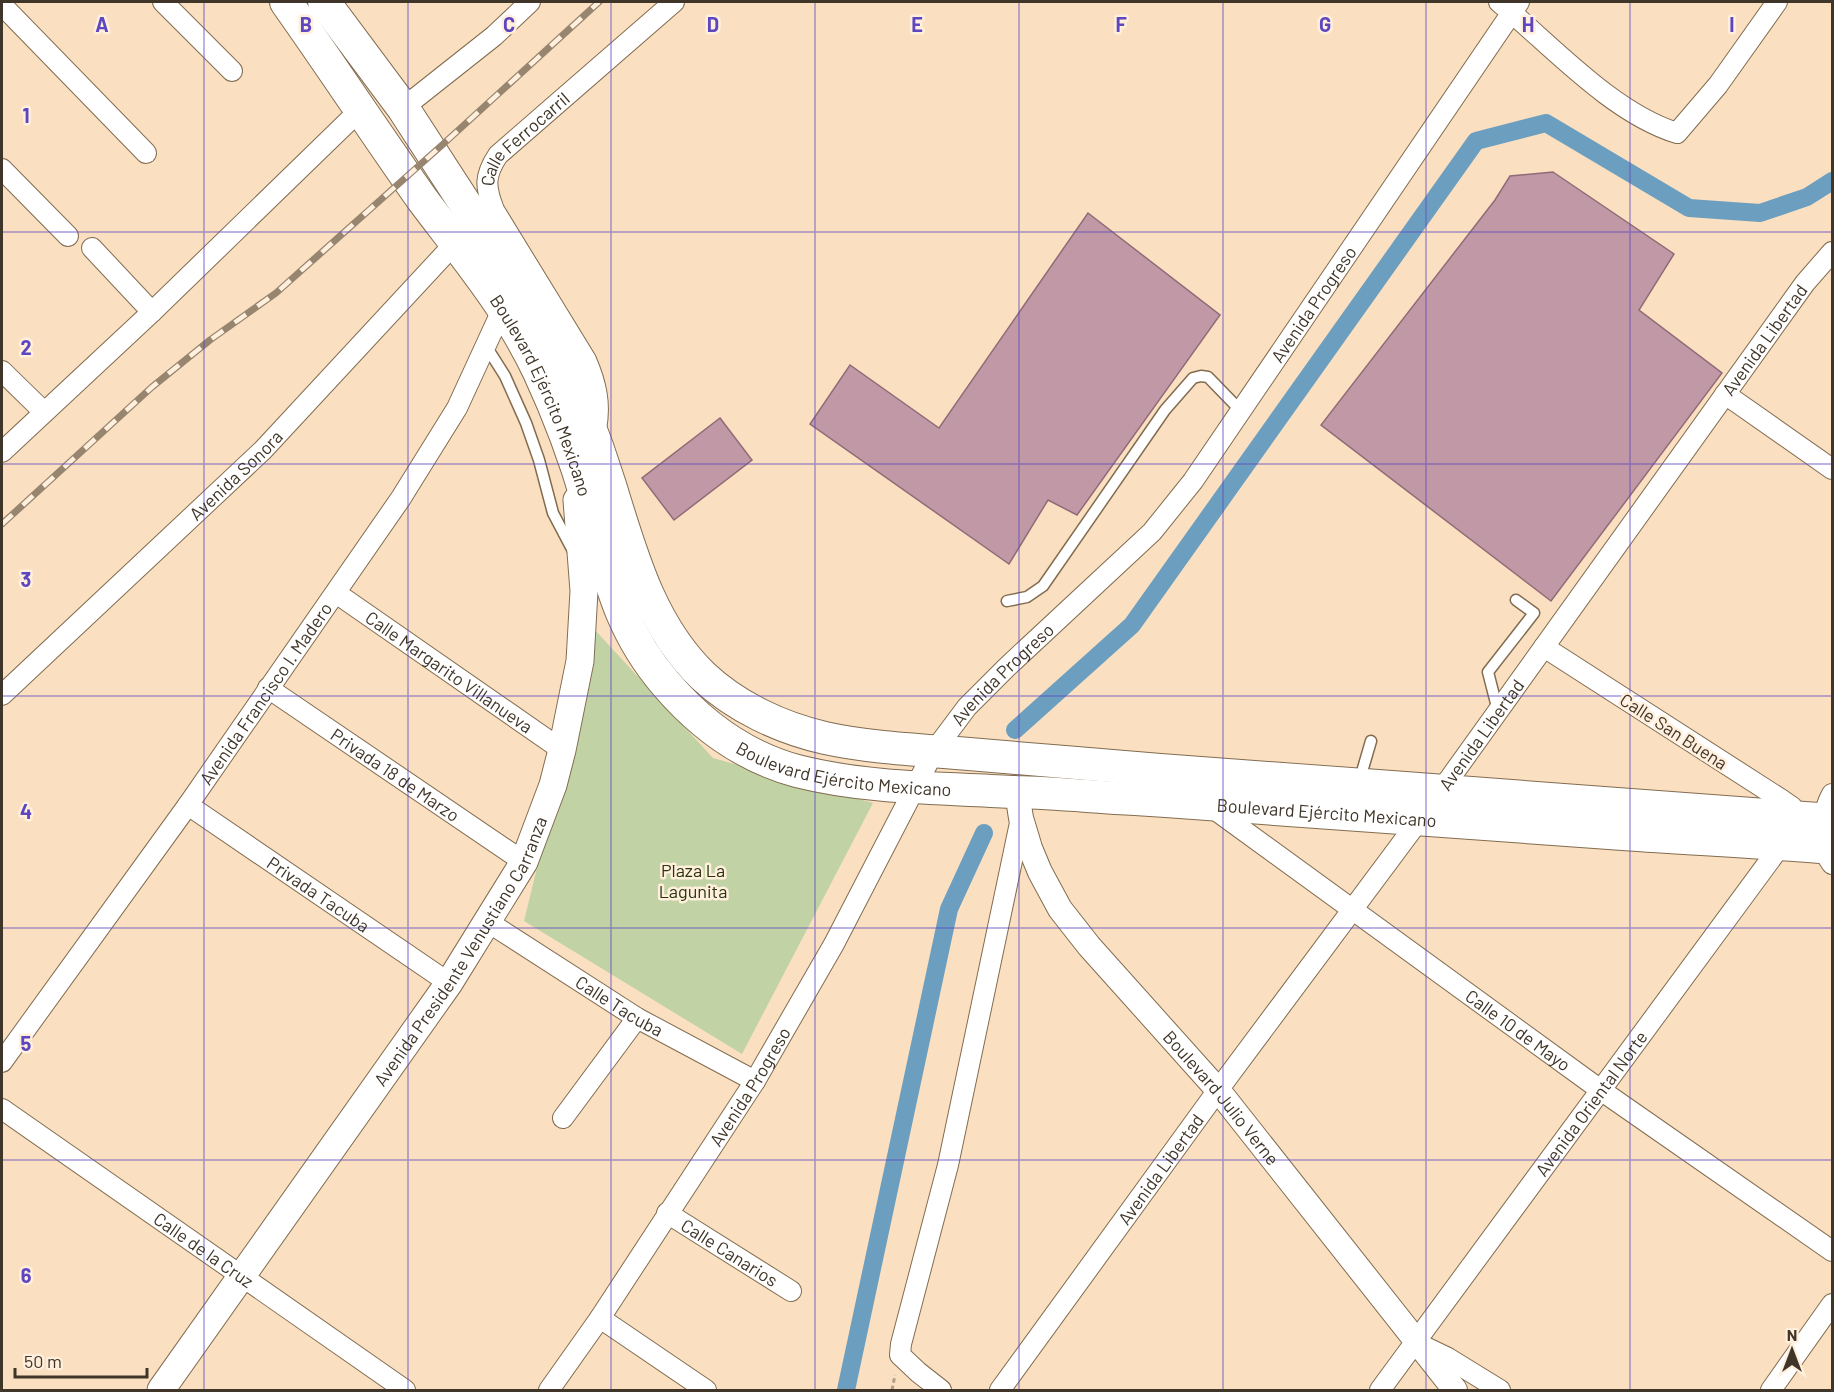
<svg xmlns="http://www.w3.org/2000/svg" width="1834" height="1392" viewBox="0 0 1834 1392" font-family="Barlow,sans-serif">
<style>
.green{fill:#c1d3a4}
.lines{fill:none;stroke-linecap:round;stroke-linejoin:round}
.canal{stroke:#6c9ebf;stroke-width:18}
.building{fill:#c199a6;stroke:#906b77;stroke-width:1.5}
.service-casing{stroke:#826c50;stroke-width:13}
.minor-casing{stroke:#826c50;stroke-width:22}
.tertiary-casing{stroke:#826c50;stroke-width:26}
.secondary-casing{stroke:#826c50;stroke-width:29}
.primary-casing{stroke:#826c50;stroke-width:34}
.path{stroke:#b39f87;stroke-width:3;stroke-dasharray:4.5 3;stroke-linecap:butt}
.service{stroke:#fff;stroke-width:10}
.minor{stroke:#fff;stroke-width:20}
.tertiary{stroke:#fff;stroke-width:24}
.secondary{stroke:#fff;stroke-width:27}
.primary{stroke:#fff;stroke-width:32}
.rail-casing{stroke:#978570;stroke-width:7}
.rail{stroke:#ffefdc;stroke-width:4.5;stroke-dasharray:14;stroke-linecap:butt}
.grid{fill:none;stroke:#5d47c0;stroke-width:1.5;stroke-opacity:0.55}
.labels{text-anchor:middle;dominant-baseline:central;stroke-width:5;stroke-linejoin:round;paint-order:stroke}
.street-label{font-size:18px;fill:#3f3528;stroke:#ffefdc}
.park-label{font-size:18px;fill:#28350e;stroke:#ffefdc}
.grid-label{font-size:20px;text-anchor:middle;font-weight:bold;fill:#5d47c0;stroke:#ffefdc;stroke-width:5;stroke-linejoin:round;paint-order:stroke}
</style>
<rect width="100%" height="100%" fill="#fae0c1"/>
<polygon class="green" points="595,630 713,758 873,803 742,1054 524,921"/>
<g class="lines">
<g class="canal">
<polyline points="1015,730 1132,625 1476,141 1546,123 1689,208 1760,213 1807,197 1832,181"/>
<polyline points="846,1390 949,909 984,833"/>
</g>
</g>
<g class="building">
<polygon points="1553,172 1674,254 1639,310 1722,373 1551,601 1321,425 1495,200 1510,176"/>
<polygon points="1088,213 1220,315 1077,515 1048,500 1009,564 810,424 850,365 939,428"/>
<polygon points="720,418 752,460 674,520 642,478"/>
</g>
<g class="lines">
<defs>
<g id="service">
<polyline points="486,346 505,376 526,423 539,460 553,513 573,551"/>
<polyline points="1007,601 1027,597 1043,586 1165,410 1193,378 1201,376 1208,377 1241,411"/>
<polyline points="1498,711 1488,672 1534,613 1516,600"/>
<polyline points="1359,782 1371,741"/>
</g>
<g id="minor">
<polyline points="163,2 232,71"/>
<path d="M1499,2C1551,45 1612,113 1677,133L1718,85L1777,2"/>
<polyline points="2,5 146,153"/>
<polyline points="403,108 494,36 530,2"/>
<polyline points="2,169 68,236"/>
<polyline points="92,248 152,312"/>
<polyline points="2,371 44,412"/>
<polyline points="1725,394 1832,469"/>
<path id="s1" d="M596,429C601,404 596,383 586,360L494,210C485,187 484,176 498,155L674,2"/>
<polyline points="2,452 152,312 361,109"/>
<path id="s2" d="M336,593L562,750"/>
<path id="s3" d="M268,688L524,862"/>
<path id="s4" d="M2,695L263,450L456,242"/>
<path d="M1832,794C1823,810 1822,829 1821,847L1832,864"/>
<path id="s5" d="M188,805L449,983"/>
<path id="s6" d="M1210,806L1602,1091L1832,1251"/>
<path id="s7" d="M488,922L637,1018L755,1081"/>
<path id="s8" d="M2,1062L188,805L401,498L457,408L503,308"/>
<path id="s9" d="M2,1109L405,1390"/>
<polyline points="563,1118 637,1018"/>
<path id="s10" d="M667,1213L791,1291"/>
<polyline points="600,1318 706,1390"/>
<polyline points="1421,1345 1448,1358 1500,1390"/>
<path id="s11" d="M549,1390L600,1318L755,1081L834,944L934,751L967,707L1007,667L1152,532L1193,481L1519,2"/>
<polyline points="941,1390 918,1372 900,1355 901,1344 948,1165 1021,818"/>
<path id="s12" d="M1000,1390L1218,1090L1440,792L1805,283L1832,252"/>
<path id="s13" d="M1380,1390L1801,818L1792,807L1782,800L1544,647"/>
<polyline points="1771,1390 1832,1304"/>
</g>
<g id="tertiary">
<path id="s14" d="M1017,792L1021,818L1030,848L1040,872L1060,909L1089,946L1218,1090L1455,1390"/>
</g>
<g id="secondary">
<path id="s15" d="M161,1390L449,983L524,862L553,785L562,750L580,661L584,591L577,500"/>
</g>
<g id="primary">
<path id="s16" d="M286,2C332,67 376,134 422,199C464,255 509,308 539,372C559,415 575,458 588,503C608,572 617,627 666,684C701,725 745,757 797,771C868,789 944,788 1016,792C1056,793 1095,797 1135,799C1298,810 1461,822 1623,834C1693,839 1763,842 1832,848"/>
<path d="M324,2L403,108L551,336C574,384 594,434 610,485C631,553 650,625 703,676C736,707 781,728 825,738C870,748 922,750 969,754C1033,759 1096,765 1160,770C1384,787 1609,802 1832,820"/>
</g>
</defs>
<use href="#service" class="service-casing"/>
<use href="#minor" class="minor-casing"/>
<use href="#tertiary" class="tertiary-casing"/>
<use href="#secondary" class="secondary-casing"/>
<use href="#primary" class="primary-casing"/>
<polyline class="path" points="892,1390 895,1375"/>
<use href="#service" class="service"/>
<use href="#minor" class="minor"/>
<use href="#tertiary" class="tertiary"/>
<use href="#secondary" class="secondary"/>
<use href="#primary" class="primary"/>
<defs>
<polyline id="rail" points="2,524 152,387 210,340 276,293 441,146 599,2"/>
</defs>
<use href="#rail" class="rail-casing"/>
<use href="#rail" class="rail"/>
</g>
<path class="grid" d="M204,2V1390M408,2V1390M611,2V1390M815,2V1390M1019,2V1390M1223,2V1390M1426,2V1390M1630,2V1390M2,232H1832M2,464H1832M2,696H1832M2,928H1832M2,1160H1832"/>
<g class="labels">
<g class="street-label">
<text stroke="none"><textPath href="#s1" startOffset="334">Calle Ferrocarril</textPath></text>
<text stroke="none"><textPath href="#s11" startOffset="1336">Avenida Progreso</textPath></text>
<text stroke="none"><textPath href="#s12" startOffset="1299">Avenida Libertad</textPath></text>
<text stroke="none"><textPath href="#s16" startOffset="471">Boulevard Ejército Mexicano</textPath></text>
<text stroke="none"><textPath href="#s4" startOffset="321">Avenida Sonora</textPath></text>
<text stroke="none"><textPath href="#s2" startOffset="138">Calle Margarito Villanueva</textPath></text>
<text stroke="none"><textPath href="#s11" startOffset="850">Avenida Progreso</textPath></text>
<text stroke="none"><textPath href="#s8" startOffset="453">Avenida Francisco I. Madero</textPath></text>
<text transform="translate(1674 731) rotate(33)">Calle San Buena</text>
<text stroke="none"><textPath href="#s12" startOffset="813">Avenida Libertad</textPath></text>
<text stroke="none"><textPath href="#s16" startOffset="993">Boulevard Ejército Mexicano</textPath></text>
<text stroke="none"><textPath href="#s3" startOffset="154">Privada 18 de Marzo</textPath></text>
<text stroke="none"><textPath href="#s16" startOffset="1479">Boulevard Ejército Mexicano</textPath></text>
<text stroke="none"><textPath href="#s5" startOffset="158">Privada Tacuba</textPath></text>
<text stroke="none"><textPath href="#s15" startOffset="532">Avenida Presidente Venustiano Carranza</textPath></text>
<text stroke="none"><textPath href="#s7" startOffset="156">Calle Tacuba</textPath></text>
<text stroke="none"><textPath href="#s6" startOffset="381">Calle 10 de Mayo</textPath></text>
<text stroke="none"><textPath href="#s11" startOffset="364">Avenida Progreso</textPath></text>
<text stroke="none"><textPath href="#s14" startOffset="374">Boulevard Julio Verne</textPath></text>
<text stroke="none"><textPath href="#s13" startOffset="356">Avenida Oriental Norte</textPath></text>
<text stroke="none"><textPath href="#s12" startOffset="273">Avenida Libertad</textPath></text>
<text stroke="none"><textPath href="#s9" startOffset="246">Calle de la Cruz</textPath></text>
<text stroke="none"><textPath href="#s10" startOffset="74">Calle Canarios</textPath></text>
</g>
<g class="park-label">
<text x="693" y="870">Plaza La<tspan x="693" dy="21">Lagunita</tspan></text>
</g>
</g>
<g class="grid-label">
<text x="102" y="32">A</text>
<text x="306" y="32">B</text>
<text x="509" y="32">C</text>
<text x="713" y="32">D</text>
<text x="917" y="32">E</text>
<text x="1121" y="32">F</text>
<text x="1325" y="32">G</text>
<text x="1528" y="32">H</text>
<text x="1732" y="32">I</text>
<text x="26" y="123">1</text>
<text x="26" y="355">2</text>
<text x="26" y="587">3</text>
<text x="26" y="819">4</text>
<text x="26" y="1051">5</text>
<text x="26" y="1283">6</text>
</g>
<rect width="1834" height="1392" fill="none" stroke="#3f3528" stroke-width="6"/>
<g transform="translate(1792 1350)" stroke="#ffefdc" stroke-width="4.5" paint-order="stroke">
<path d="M0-4.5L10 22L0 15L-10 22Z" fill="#3f3528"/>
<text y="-9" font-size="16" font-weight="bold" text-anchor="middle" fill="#3f3528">N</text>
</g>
<path d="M15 1368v9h132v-9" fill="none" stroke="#3f3528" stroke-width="3"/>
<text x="24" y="1368" font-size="18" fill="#3f3528" stroke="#ffefdc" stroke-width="4.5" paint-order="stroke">50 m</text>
</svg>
